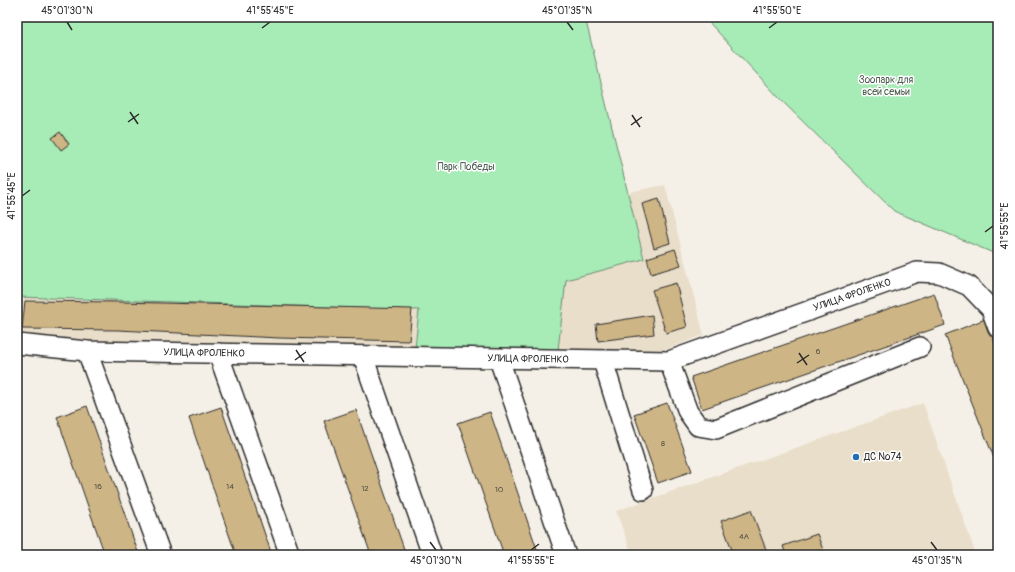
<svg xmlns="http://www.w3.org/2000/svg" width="1015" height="572" viewBox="0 0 1015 572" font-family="Pangolin,sans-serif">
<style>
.built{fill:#e9deca}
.green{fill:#a7ebb6;stroke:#698b70}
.building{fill:#ceb585;stroke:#2b2b2b}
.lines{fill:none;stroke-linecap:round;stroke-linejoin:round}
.minor-casing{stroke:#2b2b2b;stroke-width:22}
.minor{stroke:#fff;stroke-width:19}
.ticks{fill:none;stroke:#2b2b2b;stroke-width:1.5}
.poi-dot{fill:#1f6fb2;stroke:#fff;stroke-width:1.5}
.labels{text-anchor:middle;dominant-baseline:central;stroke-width:3;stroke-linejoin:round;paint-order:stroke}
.number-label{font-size:8px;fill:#544e42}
.park-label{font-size:10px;fill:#4a5b4e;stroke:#fff}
.street-label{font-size:10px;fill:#2b2b2b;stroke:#fff}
.poi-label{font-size:10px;fill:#2b2b2b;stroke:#fff;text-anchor:start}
.neatline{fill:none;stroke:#2b2b2b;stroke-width:1.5}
.ticks-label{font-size:10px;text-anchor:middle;fill:#2b2b2b}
</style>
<rect width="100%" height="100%" fill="#f5f0e7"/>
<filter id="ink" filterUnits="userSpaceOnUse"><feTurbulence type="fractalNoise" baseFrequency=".025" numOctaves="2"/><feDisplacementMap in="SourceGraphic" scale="8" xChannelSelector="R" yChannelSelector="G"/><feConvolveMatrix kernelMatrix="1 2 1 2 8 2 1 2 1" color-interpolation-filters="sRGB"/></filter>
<g filter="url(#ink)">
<g class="built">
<polygon points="665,185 704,335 659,352 558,350 566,280 644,259 628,192"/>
<polygon points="17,297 419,310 415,348 95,345 17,334"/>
<polygon points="923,403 976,555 632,555 616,511"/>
</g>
<g class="green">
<polygon points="17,17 585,17 644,259 566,280 558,350 415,348 419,310 17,297"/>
<polygon points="704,17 998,17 998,255 894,211 782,101"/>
</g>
<g class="building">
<polygon points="60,132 69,144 61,150 52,138"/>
<polygon points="659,199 670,243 654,248 642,204"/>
<polygon points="675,249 681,265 651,274 647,258"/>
<polygon points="676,283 687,327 666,333 652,290"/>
<polygon points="934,293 945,325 702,409 691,377"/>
<polygon points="25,301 119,302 412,309 409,341 279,338 118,330 22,329"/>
<polygon points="652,315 654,334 598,341 596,324"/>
<polygon points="985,319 998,350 998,468 945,335"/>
<polygon points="667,403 692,471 658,483 634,414"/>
<polygon points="87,406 139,555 105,555 57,417"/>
<polygon points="221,407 272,555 236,555 189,418"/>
<polygon points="356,410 406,555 371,555 324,421"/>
<polygon points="490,412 539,555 504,555 458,423"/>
<polygon points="751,510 768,555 757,555 755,552 746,555 734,555 721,521"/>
<polygon points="817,534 825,555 786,555 783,546"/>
</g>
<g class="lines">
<defs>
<g id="minor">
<polyline points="17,344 87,351 669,361 917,272 939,273 969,286 991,309 998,328"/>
<polyline points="87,351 161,555"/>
<polyline points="218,353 290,555"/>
<polyline points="363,356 432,555"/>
<polyline points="499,359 566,555"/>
<polyline points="603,361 643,490"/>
<polyline points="669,361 688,412 698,426 716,429 920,347"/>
</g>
</defs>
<use href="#minor" class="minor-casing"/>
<use href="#minor" class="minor"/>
</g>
</g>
<path class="ticks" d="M67,22L72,30M567,22L573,30M262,28L270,22M769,28L777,22M130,112L138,124M632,115L640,127M128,122L139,114M631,125L642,117M22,196L30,190M985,232L993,226M296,350L304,362M799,353L807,365M295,360L306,352M797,363L809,355M430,542L436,550M931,542L937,550M531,550L539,544"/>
<circle class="poi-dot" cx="856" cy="457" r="4"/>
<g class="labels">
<g class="number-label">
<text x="818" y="351">6</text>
<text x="663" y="443">8</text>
<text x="98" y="486">16</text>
<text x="230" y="486">14</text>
<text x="365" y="488">12</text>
<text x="499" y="489">10</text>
<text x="744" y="536">4А</text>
</g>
<g class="park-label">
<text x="886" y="80">Зоопарк для<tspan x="886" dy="12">всей семьи</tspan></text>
<text x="466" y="167">Парк Победы</text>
</g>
<g class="street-label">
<text transform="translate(852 295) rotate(-19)">УЛИЦА ФРОЛЕНКО</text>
<text transform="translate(204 353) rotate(1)">УЛИЦА ФРОЛЕНКО</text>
<text transform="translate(528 359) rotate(1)">УЛИЦА ФРОЛЕНКО</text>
</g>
<g class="poi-label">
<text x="864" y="457">ДС №74</text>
</g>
</g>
<rect width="1015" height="572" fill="none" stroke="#fff" stroke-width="44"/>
<rect x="22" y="22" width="971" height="528" class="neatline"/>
<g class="ticks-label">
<text x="67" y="14">45°01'30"N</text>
<text x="270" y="14">41°55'45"E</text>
<text x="567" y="14">45°01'35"N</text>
<text x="777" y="14">41°55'50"E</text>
<text transform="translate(11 196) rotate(-90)" y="4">41°55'45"E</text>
<text transform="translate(1004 226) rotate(-90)" y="4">41°55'55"E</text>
<text x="436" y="564">45°01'30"N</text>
<text x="531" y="564">41°55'55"E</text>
<text x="937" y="564">45°01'35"N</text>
</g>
</svg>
